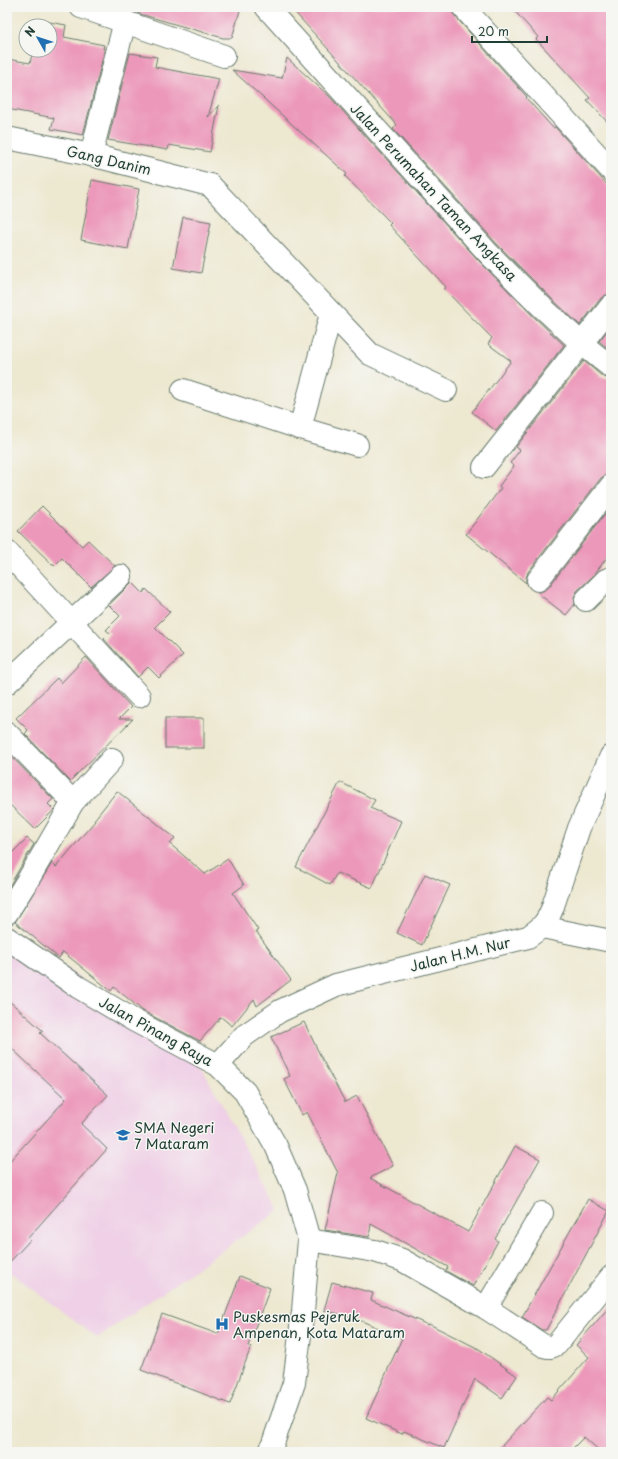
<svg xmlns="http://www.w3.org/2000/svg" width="618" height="1459" viewBox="0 0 618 1459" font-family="'Playpen Sans',sans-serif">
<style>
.built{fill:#efd0e6}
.building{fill:#ec98ba}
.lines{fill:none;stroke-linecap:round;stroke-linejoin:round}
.minor-casing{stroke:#67796b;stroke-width:24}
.minor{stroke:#fff;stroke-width:22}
.labels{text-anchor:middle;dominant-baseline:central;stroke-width:3;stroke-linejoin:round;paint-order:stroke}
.street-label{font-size:14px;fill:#1f3d34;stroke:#f6f6f2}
.poi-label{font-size:14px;fill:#1f3d34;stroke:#f6f6f2;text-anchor:start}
</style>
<rect width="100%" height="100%" fill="#f6f6f2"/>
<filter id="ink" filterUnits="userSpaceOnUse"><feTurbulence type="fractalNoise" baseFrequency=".025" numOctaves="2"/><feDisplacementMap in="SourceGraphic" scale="8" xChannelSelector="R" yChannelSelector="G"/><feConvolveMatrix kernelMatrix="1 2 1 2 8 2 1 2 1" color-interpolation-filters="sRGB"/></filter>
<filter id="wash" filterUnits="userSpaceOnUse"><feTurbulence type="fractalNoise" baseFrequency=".012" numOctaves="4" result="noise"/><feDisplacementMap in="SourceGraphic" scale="16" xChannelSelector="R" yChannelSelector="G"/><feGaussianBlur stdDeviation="0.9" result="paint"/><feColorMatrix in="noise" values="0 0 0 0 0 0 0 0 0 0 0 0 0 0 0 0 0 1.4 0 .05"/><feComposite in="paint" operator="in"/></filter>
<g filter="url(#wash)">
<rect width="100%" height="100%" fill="#ede8d0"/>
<polygon class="built" points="7,927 198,1061 280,1210 97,1338 7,1270"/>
<g id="blocks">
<g class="building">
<polygon points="136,7 241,7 232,38 223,38 140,14 135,12"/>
<polygon points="290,7 449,7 451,9 454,15 527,97 526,98 553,128 555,127 611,189 611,294 606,295 601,298 580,325 552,299 498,245 393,129 397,125"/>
<polygon points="511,7 611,7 611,126 587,100 590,98 536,39 538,37"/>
<polygon points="38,20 66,25 64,37 104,45 103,49 105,49 83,135 51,129 54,118 7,109 7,59 30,63 33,50 50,50 50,26 37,26"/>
<polygon points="130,53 157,57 155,67 219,79 208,117 219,105 210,152 169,145 168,150 108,140"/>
<polygon points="287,58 329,96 480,262 534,317 564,345 496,431 472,412 511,361 488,344 492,338 444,289 446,287 389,225 391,223 345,176 347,174 232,70 282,78"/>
<polygon points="92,180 139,189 128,249 81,240"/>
<polygon points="183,217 211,222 201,273 173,268"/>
<polygon points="611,326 611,351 599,341"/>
<polygon points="584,361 603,377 611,379 611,474 606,475 601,478 528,572 526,578 526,583 466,534 501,488 499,486 514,466 510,463 520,450 516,447"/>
<polygon points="42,506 82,546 88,540 115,566 91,587 62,558 54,566 18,531"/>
<polygon points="611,506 611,552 593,576 577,591 574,597 575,604 566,615 540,595 541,594 538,592 543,591 548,588"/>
<polygon points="132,582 143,593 146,589 170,612 155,627 183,655 159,678 148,667 138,677 104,639 110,633 106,630 120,616 109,605"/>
<polygon points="86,657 131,707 119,719 133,719 70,781 25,734 28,730 16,718 57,678 61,683"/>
<rect x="165" y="718" width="39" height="30"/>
<polygon points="7,752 53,799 48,804 54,810 35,829 7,802"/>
<polygon points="340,782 375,800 370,808 401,821 372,888 337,873 330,885 296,867"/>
<polygon points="117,791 175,838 170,844 205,874 228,859 244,885 233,893 258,930 256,931 291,980 257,1006 254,999 232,1026 221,1017 200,1041 143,1011 114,987 111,991 63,952 59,958 15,922 52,863 56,867 95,821 94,820"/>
<polygon points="27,838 34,844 7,890 7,858"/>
<polygon points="425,874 450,885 422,945 397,933"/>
<polygon points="7,999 43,1031 40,1033 108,1095 81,1124 107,1149 28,1238 30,1240 7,1265 7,1164 66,1099 7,1044"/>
<polygon points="304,1022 322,1059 345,1102 357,1096 393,1166 370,1178 468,1232 515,1146 540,1159 495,1239 498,1241 473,1286 446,1271 448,1267 371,1224 369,1237 325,1230 338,1173 307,1112 302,1115 284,1079 290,1076 271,1037"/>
<polygon points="588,1199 609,1211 546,1330 542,1330 522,1317"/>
<polygon points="240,1276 270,1288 248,1346 251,1347 230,1404 141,1370 162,1314 218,1334"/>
<polygon points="332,1282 373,1293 371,1300 428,1325 429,1324 479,1349 517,1376 502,1398 475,1379 444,1448 404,1431 402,1434 366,1418 402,1338 357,1319 324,1310"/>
<polygon points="611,1305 611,1452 601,1452 584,1437 569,1452 496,1452 547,1397 551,1400 589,1357 576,1345"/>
</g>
</g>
</g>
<g filter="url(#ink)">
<use href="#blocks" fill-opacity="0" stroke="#67796b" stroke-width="1"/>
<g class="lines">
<defs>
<g id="minor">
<polyline points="81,7 224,56"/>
<polyline points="266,7 489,254 543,308 581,343 611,367"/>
<polyline points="463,7 611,170"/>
<polyline points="7,138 91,155 210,185 370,354 446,390"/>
<polyline points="91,155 125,21"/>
<polyline points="183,390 300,428 357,445"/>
<polyline points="300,428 331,314"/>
<polyline points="484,467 611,306"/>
<polyline points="7,552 139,696"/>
<polyline points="538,580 611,486"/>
<polyline points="586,600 606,580 611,578"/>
<polyline points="7,683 121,576"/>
<polyline points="7,733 73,802"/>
<polyline points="7,913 29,878 73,802 112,759"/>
<polyline points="542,927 611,941"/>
<polyline points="7,938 78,987 135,1021 218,1065 245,1092 276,1146 295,1190 309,1240 303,1311 294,1383 270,1452"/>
<path d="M218,1065L244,1036L280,1011L336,985L528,937C541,928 546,924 552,909L579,828L611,756"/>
<path d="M309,1240L375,1251L402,1260L486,1308L544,1346C550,1348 552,1347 557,1344L611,1277"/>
<polyline points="486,1308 542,1213"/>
</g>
</defs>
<use href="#minor" class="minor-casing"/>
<use href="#minor" class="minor"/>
</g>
</g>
<defs>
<symbol id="school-bare" viewBox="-9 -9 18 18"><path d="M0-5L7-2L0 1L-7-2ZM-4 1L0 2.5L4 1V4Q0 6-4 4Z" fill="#1f6fb2" stroke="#f6f6f2" stroke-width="2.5" paint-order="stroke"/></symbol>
<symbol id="hospital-bare" viewBox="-9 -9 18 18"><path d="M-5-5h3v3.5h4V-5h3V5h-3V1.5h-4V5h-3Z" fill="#1f6fb2" stroke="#f6f6f2" stroke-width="2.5" paint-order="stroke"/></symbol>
</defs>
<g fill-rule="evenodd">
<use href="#school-bare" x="113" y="1125" width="20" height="20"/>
<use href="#hospital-bare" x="212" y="1314" width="20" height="20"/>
</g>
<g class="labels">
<g class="street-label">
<text transform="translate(109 160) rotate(13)">Gang Danim</text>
<text transform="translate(434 192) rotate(47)">Jalan Perumahan Taman Angkasa</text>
<text transform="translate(460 954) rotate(-14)">Jalan H.M. Nur</text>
<text transform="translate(156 1031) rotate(29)">Jalan Pinang Raya</text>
</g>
<g class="poi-label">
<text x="134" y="1127">SMA Negeri<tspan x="134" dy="16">7 Mataram</tspan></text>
<text x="233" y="1316">Puskesmas Pejeruk<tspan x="233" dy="16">Ampenan, Kota Mataram</tspan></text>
</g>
</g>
<rect width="618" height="1459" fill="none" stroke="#f6f6f2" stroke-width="24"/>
<g transform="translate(38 38) rotate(309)"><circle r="19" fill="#f6f6f2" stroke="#a0aca6"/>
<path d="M0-3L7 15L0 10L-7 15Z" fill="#1f6fb2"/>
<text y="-6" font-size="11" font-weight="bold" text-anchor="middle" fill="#1f3d34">N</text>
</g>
<path d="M472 36v6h75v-6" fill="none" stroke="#1f3d34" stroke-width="2"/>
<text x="478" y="36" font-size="12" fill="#1f3d34" stroke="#f6f6f2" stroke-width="3" paint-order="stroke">20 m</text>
</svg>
